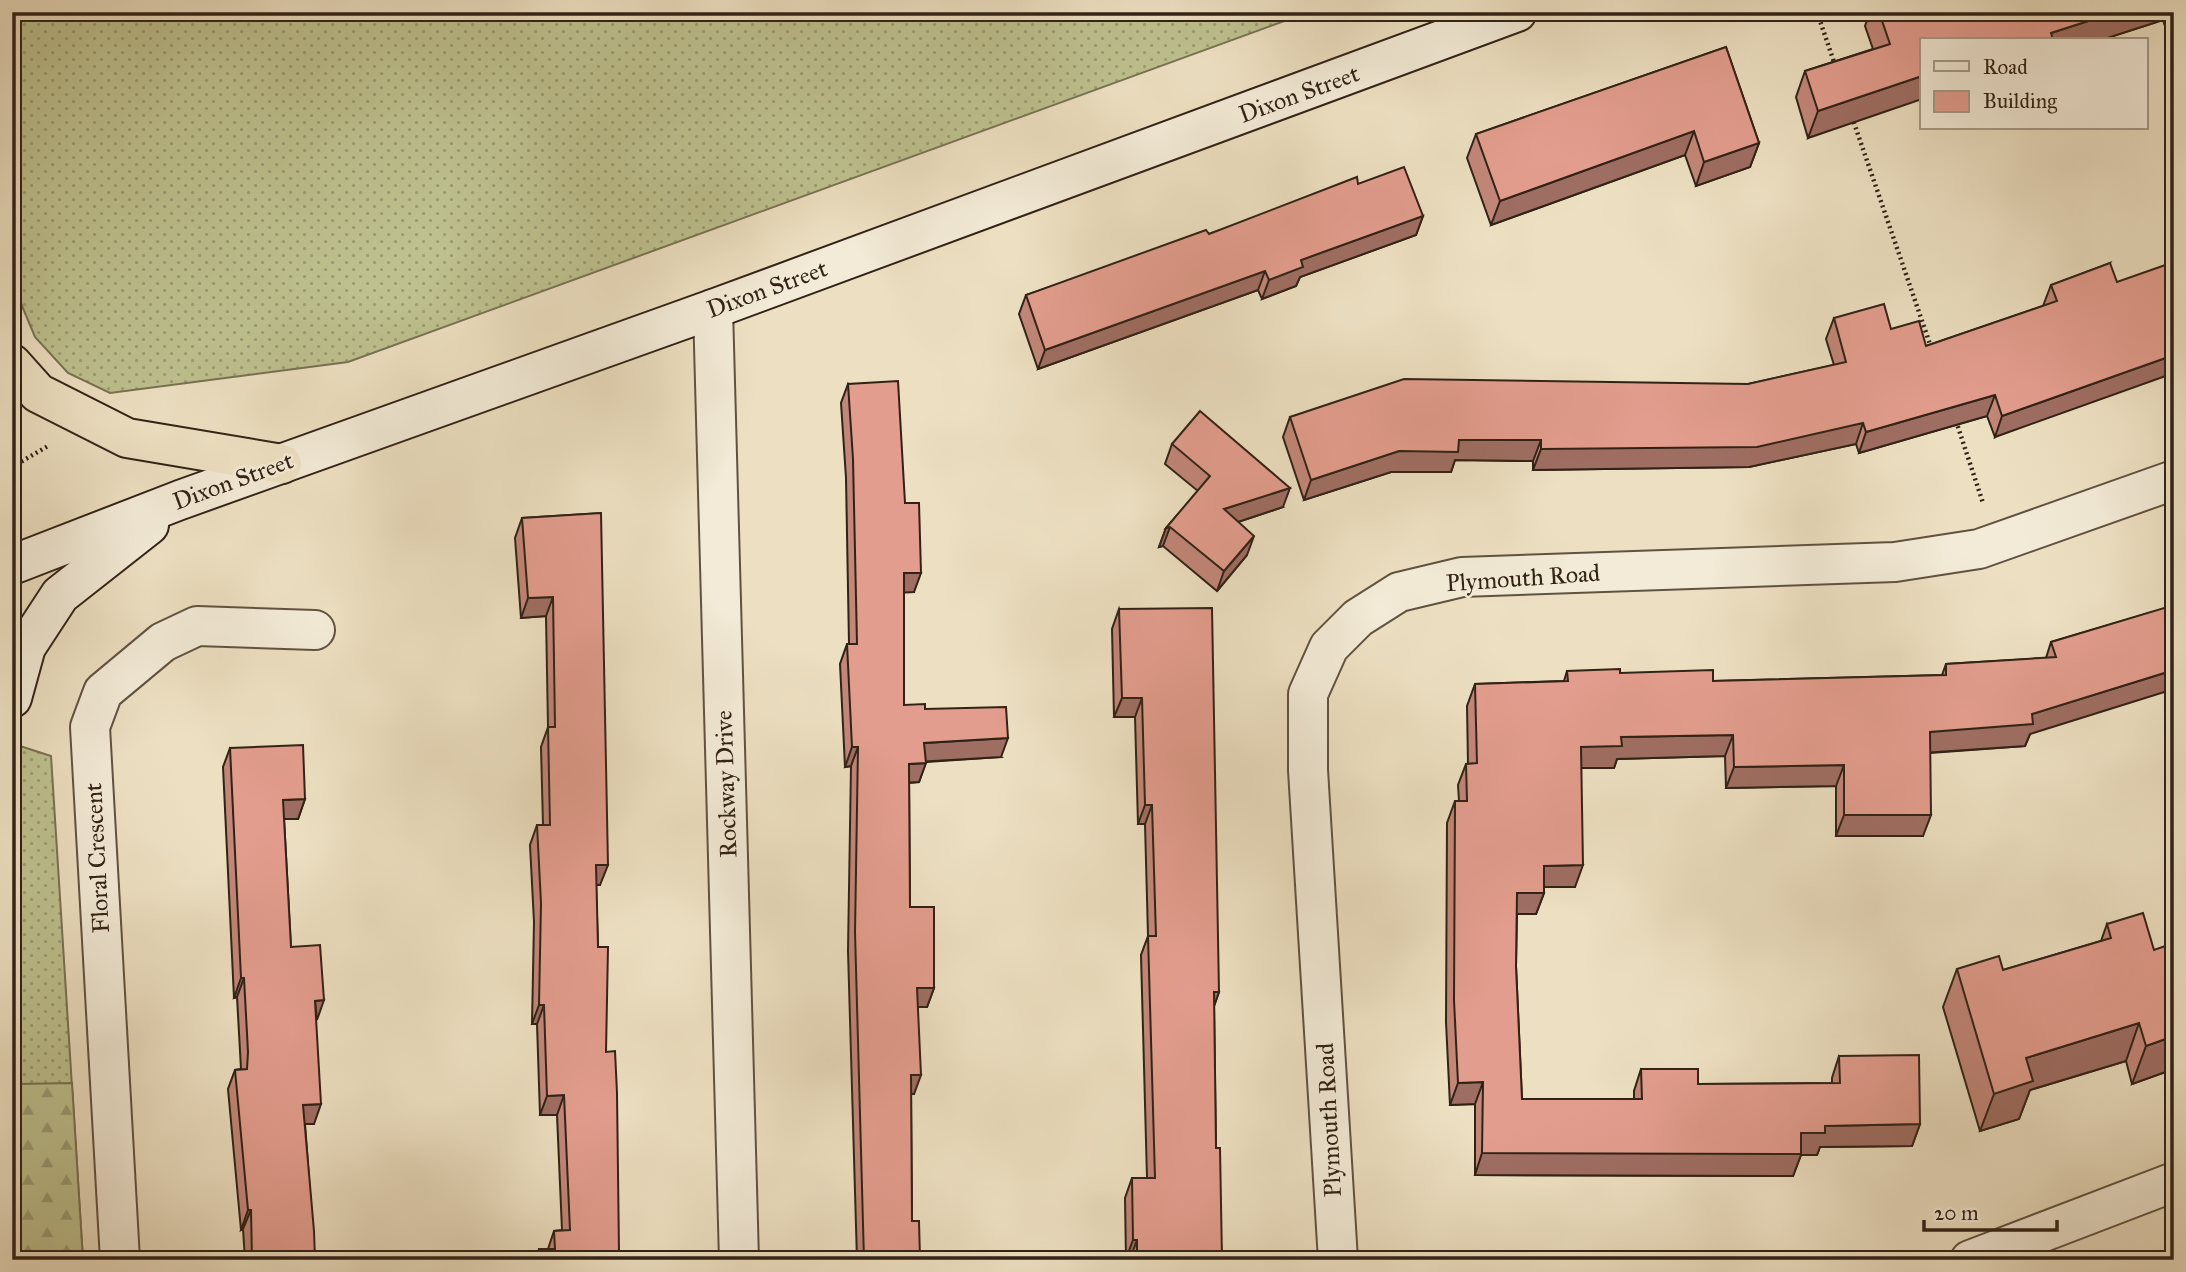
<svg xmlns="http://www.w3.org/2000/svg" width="2186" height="1272" viewBox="0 0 2186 1272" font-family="'IM FELL Great Primer',serif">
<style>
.grass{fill:url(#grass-dots);stroke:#787252;stroke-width:2}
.forest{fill:url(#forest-firs);stroke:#787252;stroke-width:2}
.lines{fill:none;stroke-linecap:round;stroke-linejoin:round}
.street-casing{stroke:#605241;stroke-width:42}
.secondary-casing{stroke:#312216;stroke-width:42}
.highway-casing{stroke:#312216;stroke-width:42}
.path{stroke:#312216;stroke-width:4.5;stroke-dasharray:2 3.5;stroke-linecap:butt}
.street{stroke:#f3ebd7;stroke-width:38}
.secondary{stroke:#f3ebd7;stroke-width:38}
.highway{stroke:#ede0c2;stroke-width:38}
.wall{fill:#c3877a;stroke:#312216;stroke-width:2}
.shaded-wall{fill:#9f6e63;stroke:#312216;stroke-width:2}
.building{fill:#e39d8e;stroke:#312216;stroke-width:2}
.labels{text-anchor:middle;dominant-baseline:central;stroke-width:5;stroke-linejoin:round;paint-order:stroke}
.street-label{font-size:24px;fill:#312216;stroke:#f3ebd7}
</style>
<defs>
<pattern id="grass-dots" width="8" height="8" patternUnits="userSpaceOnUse" patternTransform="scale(1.75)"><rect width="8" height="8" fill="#bec18f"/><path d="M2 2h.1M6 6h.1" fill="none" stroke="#9b9c74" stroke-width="1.8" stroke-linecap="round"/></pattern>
<pattern id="forest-firs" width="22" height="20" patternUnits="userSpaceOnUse" patternTransform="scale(1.75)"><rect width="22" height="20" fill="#bec18f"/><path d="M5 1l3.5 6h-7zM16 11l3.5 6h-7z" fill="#9b9c74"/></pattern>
</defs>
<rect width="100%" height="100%" fill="#ede0c2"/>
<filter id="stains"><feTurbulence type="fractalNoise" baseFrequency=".00286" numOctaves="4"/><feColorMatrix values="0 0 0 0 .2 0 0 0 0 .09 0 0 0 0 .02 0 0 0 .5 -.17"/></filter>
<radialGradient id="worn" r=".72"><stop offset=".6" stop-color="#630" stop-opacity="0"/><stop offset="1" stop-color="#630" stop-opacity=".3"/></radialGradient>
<g class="grass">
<polygon points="12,12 1309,12 348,362 110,393 68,373 35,337 12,282"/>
<polygon points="20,746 51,756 83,1260 15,1260"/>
</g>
<polygon class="forest" points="72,1083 83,1260 19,1260 17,1084"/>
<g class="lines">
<defs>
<g id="street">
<polyline points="713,309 739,1260"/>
<polyline points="120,1260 90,727 103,692 163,642 197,626 315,630"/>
<polyline points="1338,1260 1308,770 1308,694 1329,647 1358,618 1399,592 1462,577 1895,562 1979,549 2174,480"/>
<polyline points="1970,1260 2174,1182"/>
</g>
<g id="secondary">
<polyline points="12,565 180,500 713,309 1517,12"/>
<polyline points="12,698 26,647 60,595 149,525"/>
</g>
<polyline id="highway" points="12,364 38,393 127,438 282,464"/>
</defs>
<use href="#street" class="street-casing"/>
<use href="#secondary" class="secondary-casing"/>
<use href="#highway" class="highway-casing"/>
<g class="path">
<polyline points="1817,12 1835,65"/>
<polyline points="1852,117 1932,350"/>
<polyline points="1956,421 1983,503"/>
<polyline points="12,467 48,446"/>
</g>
<use href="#street" class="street"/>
<use href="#secondary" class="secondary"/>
<use href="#highway" class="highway"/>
</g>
<g class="wall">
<polygon points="1870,12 2174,12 2174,54 2163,20 2101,40 1922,40 1808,138 1796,97 1805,71 1873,49 1865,26"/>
<polygon points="1726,47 1759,143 1750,167 1696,186 1685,155 1491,225 1467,158 1476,134"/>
<polygon points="1358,184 1423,216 1416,235 1300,277 1296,286 1262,299 1258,290 1038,369 1019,314 1026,295"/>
<polygon points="2110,263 1995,437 1987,416 1859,453 1856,444 1749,467 1533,470 1533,461 1455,460 1451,472 1391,472 1304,500 1283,437 1290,417 1748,384 1834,365 1826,339 1834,318 1891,329 1926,346 2043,306 2051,285"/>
<polygon points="848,384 905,503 914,592 904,592 904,705 925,709 1001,757 926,762 919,782 909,783 910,907 934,988 927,1007 918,1007 914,1094 911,1094 912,1221 920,1258 960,1260 857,1260 848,951 851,766 845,767 840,664 847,644 849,644 846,478 841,403"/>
<polygon points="1172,444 1283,507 1238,522 1247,555 1217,591 1163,546 1159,547 1166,528 1198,491 1165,464"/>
<polygon points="601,513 600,885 596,885 598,947 606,1052 617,1260 535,1260 539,1249 548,1249 554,1231 562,1230 557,1115 540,1115 537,1024 532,1024 534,922 530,845 537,825 543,825 541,747 548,727 546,616 521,618 515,538 522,518"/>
<polygon points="1119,609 1219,992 1214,1006 1216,1148 1222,1260 1126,1259 1125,1198 1132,1178 1147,1178 1141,955 1148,936 1145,824 1138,824 1135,717 1114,717 1112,629"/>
<polygon points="2153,612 2030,734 2025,746 1930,753 1923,836 1836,836 1836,786 1726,788 1725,756 1617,759 1614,768 1581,768 1575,887 1544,887 1544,893 1536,914 1517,914 1516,966 1522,1099 1634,1099 1634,1091 1641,1069 1698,1084 1832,1083 1832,1078 1839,1056 1920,1124 1912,1146 1820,1147 1817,1155 1801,1155 1793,1176 1475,1175 1475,1104 1450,1105 1446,1022 1447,823 1455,801 1459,801 1458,785 1466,764 1468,764 1467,706 1475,684 1564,681 1567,671 1620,673 1713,681 1942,675 1946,664 2046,658 2051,642"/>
<polygon points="230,748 305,799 298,819 284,819 291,947 316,1020 314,1124 305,1124 315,1260 245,1260 243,1229 241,1230 228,1089 235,1070 241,1069 237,997 234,998 223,767"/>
<polygon points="2107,924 2174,1069 2132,1084 2126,1061 2030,1090 2019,1119 1980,1131 1943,1007 1957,969 2003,970 2101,941"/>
</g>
<g class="shaded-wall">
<polygon points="2116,12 2166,12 2163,20 2101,40 2048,40 2051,33"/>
<polygon points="1922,76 1922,99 1808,138 1818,111"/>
<polygon points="1694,131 1685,155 1491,225 1500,201"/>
<polygon points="1759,143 1750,167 1696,186 1704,162"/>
<polygon points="1423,216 1416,235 1300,277 1296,286 1262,299 1269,280 1301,260"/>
<polygon points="1265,271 1258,290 1038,369 1045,350"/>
<polygon points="2174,355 2174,373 1995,437 2002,416"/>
<polygon points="1995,395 1987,416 1859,453 1866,432"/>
<polygon points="1863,423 1856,444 1749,467 1533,470 1541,449"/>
<polygon points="1459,440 1541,440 1533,461 1455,460 1451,472 1391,472 1304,500 1311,480 1399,451"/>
<polygon points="1290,488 1283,507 1217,529 1224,509"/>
<polygon points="1170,527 1163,546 1159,547 1166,528"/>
<polygon points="1254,536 1247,555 1217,591 1224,571"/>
<polygon points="904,573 921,573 914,592 897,593"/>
<polygon points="553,597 546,616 521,618 528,598"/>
<polygon points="2174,670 2174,689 2030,734 2025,746 1922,753 1930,732 2032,714"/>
<polygon points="1122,698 1142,698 1135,717 1114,717"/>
<polygon points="1733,735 1725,756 1617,759 1614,768 1573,768 1581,747 1621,737"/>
<polygon points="1008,738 1001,757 917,762 924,743"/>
<polygon points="852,747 858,747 851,766 845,767"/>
<polygon points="926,763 919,782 902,783 909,764"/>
<polygon points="1844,765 1836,786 1726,788 1734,767"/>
<polygon points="305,799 298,819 275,819 283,800"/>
<polygon points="1145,805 1152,805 1145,824 1138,824"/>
<polygon points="1844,815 1931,815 1923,836 1836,836"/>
<polygon points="596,865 608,865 600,885 589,885"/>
<polygon points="1583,865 1575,887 1536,887 1544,866"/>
<polygon points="1517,893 1544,893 1536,914 1509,914"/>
<polygon points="241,978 244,978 237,997 234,998"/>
<polygon points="917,988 934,988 927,1007 910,1007"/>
<polygon points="1214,992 1219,992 1212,1012"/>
<polygon points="324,1000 317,1020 315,1001"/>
<polygon points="539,1005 544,1005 537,1024 532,1024"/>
<polygon points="2139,1023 2126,1061 2030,1090 2019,1119 1980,1131 1994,1094 2026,1058"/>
<polygon points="2174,1036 2174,1069 2132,1084 2146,1046"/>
<polygon points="911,1075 921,1075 914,1094 904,1094"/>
<polygon points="1483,1082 1475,1104 1450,1105 1458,1083"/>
<polygon points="564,1095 557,1115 540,1115 547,1096"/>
<polygon points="321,1104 314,1124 296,1124 303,1105"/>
<polygon points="1920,1124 1912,1146 1820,1147 1817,1155 1801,1155 1793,1176 1475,1175 1482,1153 1801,1133 1825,1126"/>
<polygon points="248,1210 251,1210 243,1229 241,1230"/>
<polygon points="1133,1240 1137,1240 1130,1259 1126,1259"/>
<polygon points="619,1252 617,1260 610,1260 612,1253"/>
</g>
<g class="building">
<polygon points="1879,12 2116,12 2051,33 2053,40 1922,40 1922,76 1818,111 1805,71 1890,44"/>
<polygon points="1726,47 1759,143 1704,162 1694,131 1500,201 1476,134"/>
<polygon points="1404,167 1423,216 1301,260 1303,267 1269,280 1265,271 1045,350 1026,295 1206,230 1209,234 1357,177 1358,184"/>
<polygon points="2174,262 2174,355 2002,416 1995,395 1866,432 1863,423 1757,447 1541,449 1541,440 1459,440 1458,452 1399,451 1311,480 1290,417 1404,379 1748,384 1846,362 1834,318 1884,304 1891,329 1919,321 1926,346 2057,301 2051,285 2110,263 2117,282"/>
<polygon points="898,381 905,503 919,503 921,573 904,573 904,705 925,704 925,709 1006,707 1008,738 924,743 926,763 909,764 910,907 934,907 934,988 917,988 921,1075 911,1075 912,1221 919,1221 920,1258 960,1257 960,1260 864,1260 855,932 858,747 852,747 847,644 857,644 853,459 848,384"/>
<polygon points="1200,411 1290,488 1224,509 1254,536 1224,571 1170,527 1166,528 1210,476 1172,444"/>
<polygon points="601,513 608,865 596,865 598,947 608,947 606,1052 615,1051 617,1093 619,1252 612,1253 613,1260 539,1260 539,1249 555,1249 554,1231 570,1230 564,1095 547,1096 544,1005 539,1005 541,903 537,825 550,825 548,727 555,727 553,597 528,598 522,518"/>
<polygon points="2174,605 2174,670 2032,714 2033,724 1930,732 1931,815 1844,815 1844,765 1734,767 1733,735 1621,737 1622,746 1581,747 1583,865 1544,866 1544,893 1517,893 1516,966 1522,1099 1642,1099 1641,1069 1698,1069 1698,1084 1840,1083 1839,1056 1919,1055 1920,1124 1825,1126 1825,1133 1801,1133 1801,1154 1482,1153 1483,1082 1458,1083 1454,1000 1455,801 1467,801 1466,764 1477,763 1475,684 1568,681 1567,671 1620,669 1620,673 1713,670 1713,681 1946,675 1946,664 2056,657 2051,642"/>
<polygon points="1212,608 1219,992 1214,992 1216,1148 1220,1148 1222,1260 1137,1260 1137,1240 1133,1240 1132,1178 1155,1178 1148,936 1156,936 1152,805 1145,805 1142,698 1122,698 1119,609"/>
<polygon points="303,745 305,799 283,800 291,947 320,945 324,1000 315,1001 321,1104 303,1105 314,1231 315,1260 252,1260 251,1210 248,1210 235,1070 247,1069 248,1052 244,978 241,978 230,748"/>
<polygon points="2143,913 2154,950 2174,943 2174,1036 2146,1046 2139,1023 2026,1058 2033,1081 1994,1094 1957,969 1999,956 2003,970 2111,938 2107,924"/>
</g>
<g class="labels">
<g class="street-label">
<text transform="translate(1299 94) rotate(-20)">Dixon Street</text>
<text transform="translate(767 289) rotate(-20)">Dixon Street</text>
<text transform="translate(233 481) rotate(-20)">Dixon Street</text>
<text transform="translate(1523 578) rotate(-4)">Plymouth Road</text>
<text transform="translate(726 784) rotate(-92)">Rockway Drive</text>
<text transform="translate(97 858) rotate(-93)">Floral Crescent</text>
<text transform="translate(1329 1120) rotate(-93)">Plymouth Road</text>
</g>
</g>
<rect width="2186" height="1272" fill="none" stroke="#ede0c2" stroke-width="42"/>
<rect x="14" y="14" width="2158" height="1244" fill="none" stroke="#312216" stroke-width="3.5"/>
<rect x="21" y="21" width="2144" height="1230" fill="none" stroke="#312216" stroke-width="2"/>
<rect x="1920" y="38" width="228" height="91" fill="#f3ebd7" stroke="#a59b8a" stroke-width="2"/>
<rect x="1934" y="61" width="35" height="10" fill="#f3ebd7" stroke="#a59b8a" stroke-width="2"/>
<text x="1983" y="74" font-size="21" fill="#312216">Road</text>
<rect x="1934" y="91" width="35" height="21" fill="#e39d8e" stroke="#a59b8a" stroke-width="2"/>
<text x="1983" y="108" font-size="21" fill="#312216">Building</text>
<path d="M1924 1220v10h133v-10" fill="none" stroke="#312216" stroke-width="3.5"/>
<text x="1934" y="1220" font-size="21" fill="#312216" stroke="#f3ebd7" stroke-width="5" paint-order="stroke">20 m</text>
<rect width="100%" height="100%" filter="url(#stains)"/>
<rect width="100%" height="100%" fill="url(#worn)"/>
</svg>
